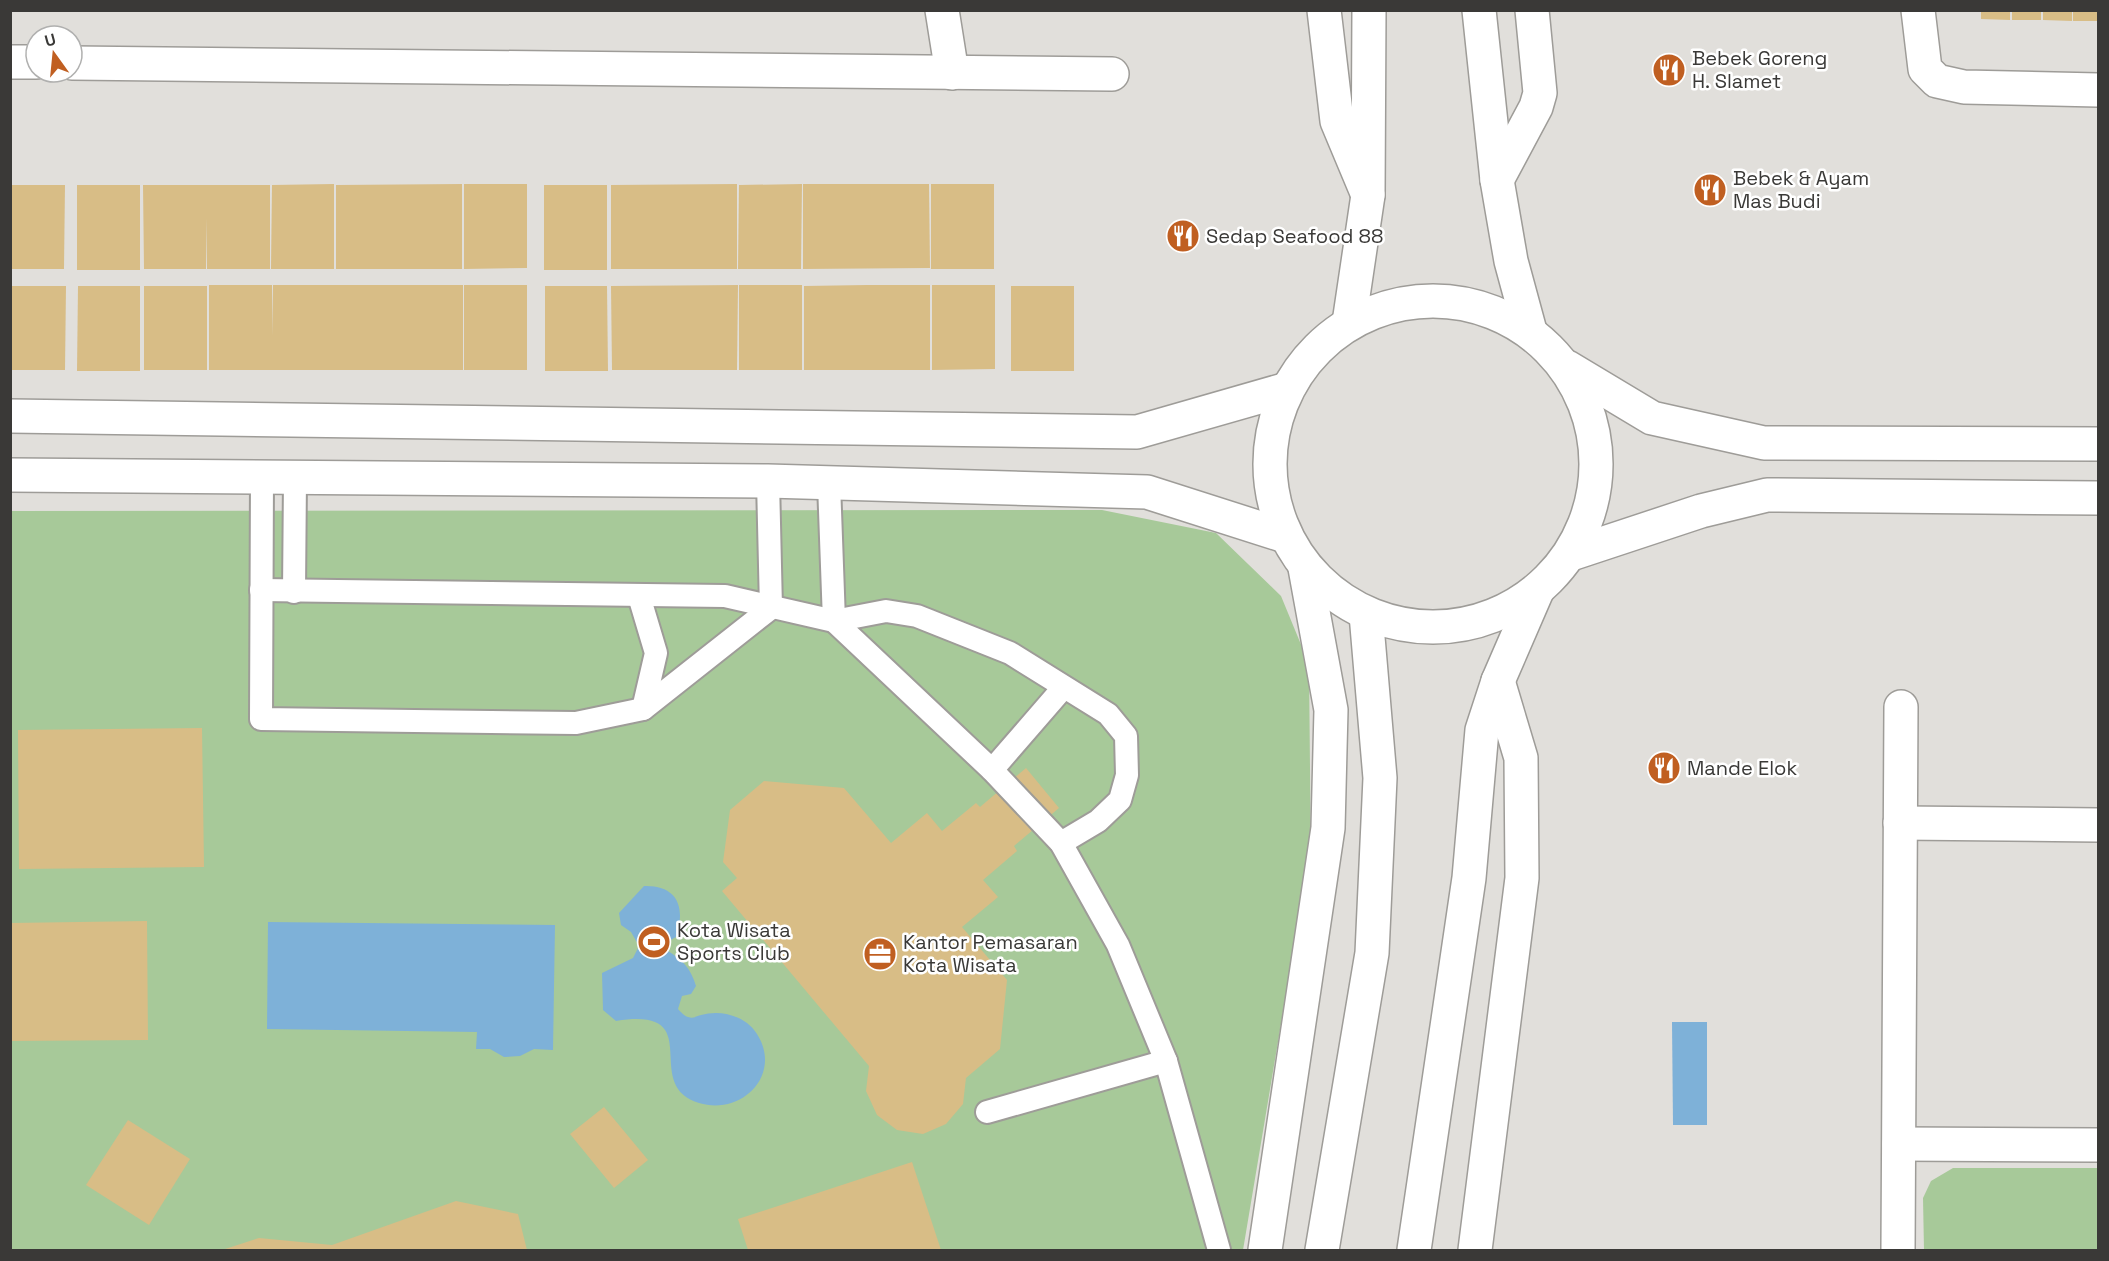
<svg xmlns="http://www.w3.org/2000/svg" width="2109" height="1261" viewBox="0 0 2109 1261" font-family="'Space Grotesk',sans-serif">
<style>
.green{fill:#a7c999}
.water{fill:#7eb1d8}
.building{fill:#d8bd86}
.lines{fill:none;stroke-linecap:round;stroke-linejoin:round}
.service-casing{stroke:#9e9c98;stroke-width:26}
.minor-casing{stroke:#9e9c98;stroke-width:36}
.tertiary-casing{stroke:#9e9c98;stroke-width:36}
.service{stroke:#fff;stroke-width:22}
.minor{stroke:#fff;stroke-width:33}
.tertiary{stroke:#fff;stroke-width:33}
.labels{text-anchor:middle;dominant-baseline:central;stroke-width:5;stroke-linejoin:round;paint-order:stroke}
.poi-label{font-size:20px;fill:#3a3937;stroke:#fff;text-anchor:start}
</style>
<rect width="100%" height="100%" fill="#e1dfdb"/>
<g class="green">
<polygon points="1102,510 1216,533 1281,596 1309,664 1311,872 1283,1012 1243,1250 11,1250 10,511"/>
<polygon points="1953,1168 2098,1168 2098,1250 1924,1250 1923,1198 1931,1181"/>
</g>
<g class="water">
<path d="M644,886C678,885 686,908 676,937L667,942L668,951C683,960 691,969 696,986L691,994L682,996L678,1009C681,1012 684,1016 688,1017C694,1019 696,1016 701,1015C721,1009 746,1016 757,1034C783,1075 741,1116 699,1103C639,1085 710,1006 616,1021L603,1010L602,973L633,958L639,946L631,932L621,925L619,913Z"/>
<polygon points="268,922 555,925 553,1050 534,1049 520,1056 504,1057 490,1049 476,1049 477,1032 267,1029"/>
<polygon points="1672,1022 1707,1022 1707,1125 1673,1125"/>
</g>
<g class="building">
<polygon points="1981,10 2010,10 2010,20 1981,19"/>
<rect x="2012" y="10" width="29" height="10"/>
<polygon points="2043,10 2072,10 2072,21 2043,20"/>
<rect x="2073" y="10" width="25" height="11"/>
<polygon points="334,184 334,269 271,269 272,185"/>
<polygon points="462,184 462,269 336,269 336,185"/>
<polygon points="464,184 527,184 527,268 464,269"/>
<polygon points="737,184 737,269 611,269 611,185"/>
<polygon points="802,184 801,269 738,269 739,185"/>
<polygon points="803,184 929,184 930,268 803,269"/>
<rect x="931" y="184" width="63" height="85"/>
<polygon points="10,185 65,185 64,269 10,269"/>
<rect x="77" y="185" width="63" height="85"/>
<polygon points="143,185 270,185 270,269 207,269 206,218 206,269 144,269"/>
<rect x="544" y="185" width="63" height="85"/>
<polygon points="209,285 272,285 272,336 273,285 463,285 463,370 209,370"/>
<rect x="464" y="285" width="63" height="85"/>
<polygon points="738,285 737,370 612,370 611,286"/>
<rect x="739" y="285" width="63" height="85"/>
<polygon points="867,285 930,285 930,370 804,370 804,286"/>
<polygon points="932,285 995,285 995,369 932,370"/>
<polygon points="10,286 66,286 65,370 10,370"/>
<polygon points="78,286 140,286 140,371 77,371"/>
<rect x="144" y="286" width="63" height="84"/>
<polygon points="545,286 607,286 608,371 545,371"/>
<rect x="1011" y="286" width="63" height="85"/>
<polygon points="202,728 204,867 19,869 18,730"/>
<polygon points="1026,768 1059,808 1014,846 1017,851 983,880 998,897 962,927 1007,980 1000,1049 966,1078 963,1104 946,1124 923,1134 897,1130 877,1115 866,1091 869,1066 722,891 737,878 723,862 730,810 764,781 844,788 891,843 927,813 942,831 976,803 980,807"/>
<polygon points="147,921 148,1040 10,1041 10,923"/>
<polygon points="604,1107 648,1160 614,1188 570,1134"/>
<polygon points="128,1120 190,1159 149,1225 86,1185"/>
<polygon points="912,1162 941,1250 748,1250 738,1219"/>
<polygon points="456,1201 518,1214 527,1250 222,1250 259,1238 332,1245"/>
</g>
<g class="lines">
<defs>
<g id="service">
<polyline points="262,477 261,719 576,723 643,709 771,608 768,481"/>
<polyline points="829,483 834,621 992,770 1061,843 1118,945 1166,1061 1219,1250"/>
<polyline points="261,590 725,596 834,621 886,611 917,616 1010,653 1108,714 1126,736 1127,775 1120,800 1098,821 1061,843"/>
<polyline points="294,592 295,478"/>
<polyline points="639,596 656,653 643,709"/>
<polyline points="992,770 1063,688"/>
<polyline points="987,1112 1166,1061"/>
</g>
<g id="minor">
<polyline points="942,10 952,73"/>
<polyline points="1324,10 1337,121 1368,195"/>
<polyline points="1918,10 1925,69 1937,81 1964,87 2098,90"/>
<polyline points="10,62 36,62"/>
<polyline points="72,63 1112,74"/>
<polyline points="1497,180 1536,107 1540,93 1532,10"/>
<polyline points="10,416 1137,432 1287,389"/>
<polyline points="10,475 768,481 1147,492 1285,536"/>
<polyline points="1900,823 2098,825"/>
<polyline points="1899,1144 2098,1145"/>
<polyline points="1265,1250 1328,828 1331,710 1305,568"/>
<polyline points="1475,1250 1522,878 1521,758 1498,681"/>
<polyline points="1898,1250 1901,707"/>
</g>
<g id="tertiary">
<polyline points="1479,10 1497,180 1511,261 1530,331"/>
<circle cx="1433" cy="464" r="163"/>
<polyline points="1349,323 1368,195 1369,10"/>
<polyline points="1567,367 1652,418 1764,443 2098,444"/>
<polyline points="1571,554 1701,511 1767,495 2098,498"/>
<polyline points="1322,1250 1372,953 1380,778 1366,614"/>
<polyline points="1414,1250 1469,878 1482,730 1498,681 1537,591"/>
</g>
</defs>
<use href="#service" class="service-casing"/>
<use href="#minor" class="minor-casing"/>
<use href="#tertiary" class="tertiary-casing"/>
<use href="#service" class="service"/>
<use href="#minor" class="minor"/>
<use href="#tertiary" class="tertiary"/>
</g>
<defs>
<symbol id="restaurant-disc" viewBox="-11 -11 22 22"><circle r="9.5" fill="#c05f21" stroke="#fff"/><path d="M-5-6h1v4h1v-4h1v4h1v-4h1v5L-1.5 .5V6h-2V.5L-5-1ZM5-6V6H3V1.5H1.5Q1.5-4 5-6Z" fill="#fff"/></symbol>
<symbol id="stadium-disc" viewBox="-11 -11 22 22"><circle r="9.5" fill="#c05f21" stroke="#fff"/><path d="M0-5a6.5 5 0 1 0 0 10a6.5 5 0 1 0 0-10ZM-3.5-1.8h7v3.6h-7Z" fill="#fff"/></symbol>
<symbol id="office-disc" viewBox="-11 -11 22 22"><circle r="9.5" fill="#c05f21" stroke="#fff"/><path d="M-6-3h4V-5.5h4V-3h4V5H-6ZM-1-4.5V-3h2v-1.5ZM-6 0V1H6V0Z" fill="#fff"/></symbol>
</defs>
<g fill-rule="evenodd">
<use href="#restaurant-disc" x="1650" y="51" width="38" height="38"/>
<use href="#restaurant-disc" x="1691" y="171" width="38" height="38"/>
<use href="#restaurant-disc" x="1164" y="217" width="38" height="38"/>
<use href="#restaurant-disc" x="1645" y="749" width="38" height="38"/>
<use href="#stadium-disc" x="635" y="923" width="38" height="38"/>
<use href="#office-disc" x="861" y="935" width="38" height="38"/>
</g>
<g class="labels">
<g class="poi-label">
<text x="1692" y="58">Bebek Goreng<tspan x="1692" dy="23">H. Slamet</tspan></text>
<text x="1733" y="178">Bebek &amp; Ayam<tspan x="1733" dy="23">Mas Budi</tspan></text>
<text x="1206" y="236">Sedap Seafood 88</text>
<text x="1687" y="768">Mande Elok</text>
<text x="677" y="930">Kota Wisata<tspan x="677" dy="23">Sports Club</tspan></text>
<text x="903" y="942">Kantor Pemasaran<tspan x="903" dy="23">Kota Wisata</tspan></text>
</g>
</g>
<rect width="2109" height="1261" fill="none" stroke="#3a3937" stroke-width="24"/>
<g transform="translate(54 54) rotate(345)"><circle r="28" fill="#ffffff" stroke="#b0b0af" stroke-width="1.5"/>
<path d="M0-4.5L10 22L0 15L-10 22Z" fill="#c05f21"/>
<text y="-9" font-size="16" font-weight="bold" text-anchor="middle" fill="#3a3937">U</text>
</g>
</svg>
